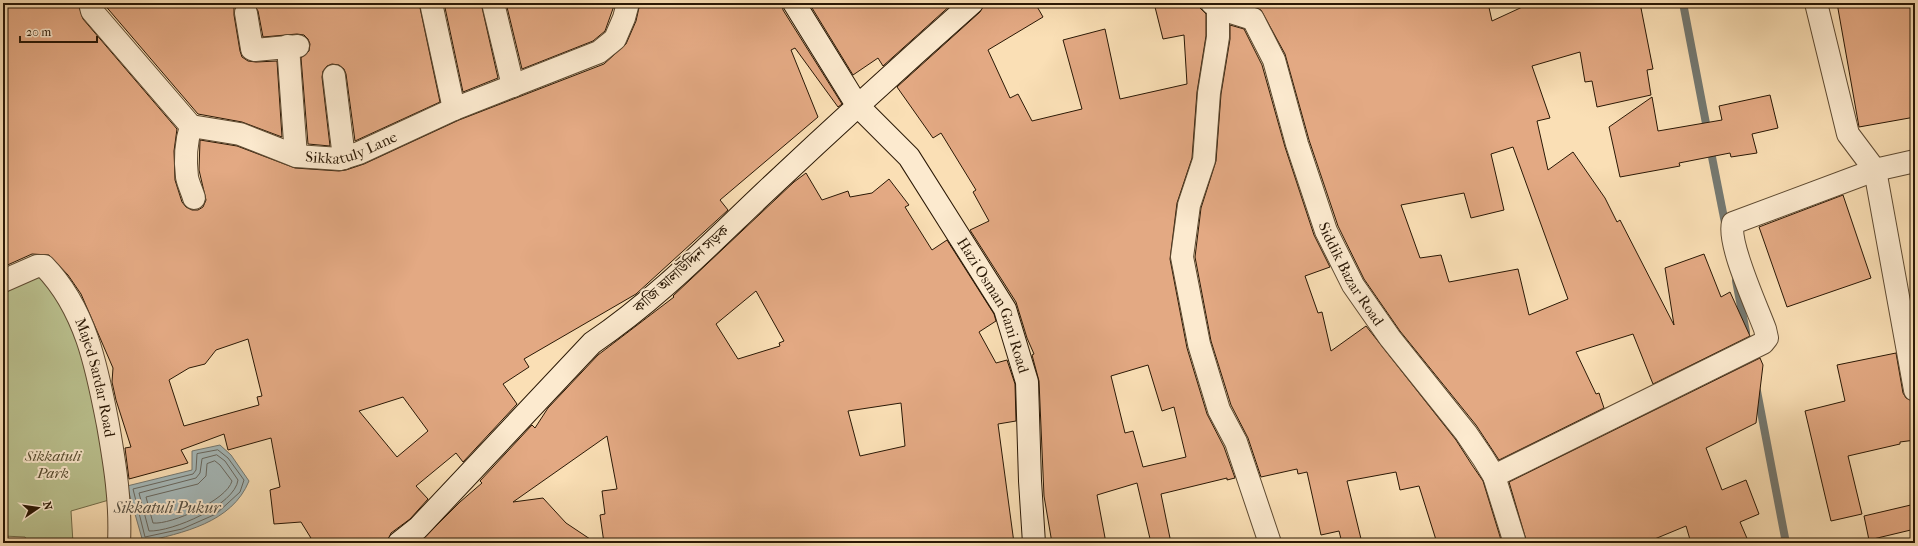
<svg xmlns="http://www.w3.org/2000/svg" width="1918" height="546" viewBox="0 0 1918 546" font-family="'IM FELL French Canon','Noto Serif Bengali',serif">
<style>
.green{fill:#bbc290;stroke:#726d4a}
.water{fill:#a5b9ba;stroke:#747972}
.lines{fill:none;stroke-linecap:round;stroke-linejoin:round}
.shore{stroke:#686860;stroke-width:1}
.stream{stroke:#747972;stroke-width:8}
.building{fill:#e3a983;stroke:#2a1805;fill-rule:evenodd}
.street-casing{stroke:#5e4a31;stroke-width:24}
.secondary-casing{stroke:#2a1805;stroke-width:24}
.street{stroke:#fceacf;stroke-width:22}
.secondary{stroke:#fceacf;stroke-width:22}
.labels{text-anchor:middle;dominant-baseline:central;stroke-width:4;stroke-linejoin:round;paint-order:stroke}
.street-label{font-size:15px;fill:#2a1805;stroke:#fceacf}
.park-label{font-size:15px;font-style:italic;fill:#564b2f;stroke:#fceacf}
.water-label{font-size:16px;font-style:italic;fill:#555044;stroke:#fceacf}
</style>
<rect width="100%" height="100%" fill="#fadfb5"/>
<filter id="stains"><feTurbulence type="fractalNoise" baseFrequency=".005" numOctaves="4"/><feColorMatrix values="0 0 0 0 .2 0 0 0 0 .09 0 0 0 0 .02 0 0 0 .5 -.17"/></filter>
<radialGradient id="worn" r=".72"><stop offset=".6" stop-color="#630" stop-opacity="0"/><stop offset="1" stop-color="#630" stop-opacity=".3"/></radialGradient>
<polygon class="green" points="40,276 81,330 100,435 109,500 71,511 73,543 29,543 25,537 3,536 3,289"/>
<path class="water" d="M220,445L231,455L249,481C232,523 182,533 143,542L127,486L192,470V451Z"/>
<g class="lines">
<g class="shore">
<polygon points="218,450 228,458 244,480 240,492 216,514 182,529 145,537 133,489 193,474 196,470 197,454"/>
<path d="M217,455L225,461L238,480C235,505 172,532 149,531L139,493L196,478L200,473L202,459Z"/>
<path d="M215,461L220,465L232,481C227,500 171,525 153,523L146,497L198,484L206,476L207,464Z"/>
</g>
<g class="stream">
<polyline points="1683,3 1708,134"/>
<polyline points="1710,147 1726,228"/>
<polyline points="1736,281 1746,332"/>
<polyline points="1757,391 1786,543"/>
</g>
</g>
<g class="building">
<path d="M3,3H78L83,19L177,129L174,151L175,180L182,202L186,207L192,210H198L203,207L206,200L199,170L200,140L237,146L295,168L339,171L346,170L364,164L459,120L604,64L626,44L636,21L640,3H782L783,10L842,104L838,107L795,48L791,50L818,117L720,200L728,210L636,294L524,359L529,367L503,384L517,404L463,462L456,453L416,486L428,499L410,519L391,533L387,543H314L301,522L274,524L270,490L280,487L271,438L228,450L224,434L181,450L188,463L129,479L125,448L131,447L116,400L112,382L113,368L81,294L68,275L49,255L32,254L3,267ZM248,339L262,396L257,397L259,405L184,426L169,380L189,368L205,364L216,350ZM403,397L428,431L397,457L359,411Z"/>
<polygon points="103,3 239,3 234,8 234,15 240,51 242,57 248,61 256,62 277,61 282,137 242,122 198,114"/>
<polygon points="253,3 419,3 440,102 355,141 346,74 344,69 339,65 332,64 327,66 323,71 322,77 330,146 308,144 301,58 309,51 310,44 308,39 304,35 297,34 263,37 258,11"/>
<polygon points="444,3 481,3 498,78 463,92"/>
<polygon points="506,3 615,3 605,31 593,41 522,69"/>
<polygon points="809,3 953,3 883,66 878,58 853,75"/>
<path d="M984,3H1035L1043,17L988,50L1010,98L1018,94L1032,121L1082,109L1063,40L1105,29L1120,99L1187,84L1184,35L1163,39L1154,3H1200V8L1206,14V36L1197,92L1192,158L1177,203L1170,259L1187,348L1207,414L1224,447L1235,478L1227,480V478L1161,494L1171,543H1151L1137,483L1097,495L1106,543H1052L1044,496L1039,381L1032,355L1034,354L1027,338L1016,302L970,230L989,221L973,192L976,190L941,133L933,138L897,87L980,12ZM1148,365L1162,411L1174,407L1186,457L1143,467L1133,431L1125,433L1111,376Z"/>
<path d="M1244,3H1488L1492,21L1531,3H1640L1653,69L1647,70L1651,95L1597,107L1592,81L1585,82L1580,52L1532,66L1550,118L1537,121L1548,170L1573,152L1605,198L1617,222L1620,220L1674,325L1665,268L1704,254L1721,297L1730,292L1750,336L1653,384L1633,334L1576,352L1596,394L1599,393L1604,408L1499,460L1476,425L1400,331L1364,279L1338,226L1309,140L1285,54L1261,10ZM1513,147L1568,299L1529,315L1518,269L1449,282L1441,255L1420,258L1401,205L1464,193L1471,218L1504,210L1491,154Z"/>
<polygon points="1837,3 1915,3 1915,117 1859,127"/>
<polygon points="1230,25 1244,29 1262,65 1285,147 1314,235 1330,267 1305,276 1318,313 1322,312 1331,351 1366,326 1456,440 1472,465 1483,481 1502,543 1437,543 1419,486 1400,490 1396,472 1347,481 1362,543 1342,543 1339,531 1321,535 1307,472 1298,474 1297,469 1261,477 1248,438 1231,405 1211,341 1195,257 1201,208 1216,161 1221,94 1230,39"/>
<polygon points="1770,95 1778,128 1752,134 1757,153 1731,157 1730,153 1679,163 1680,166 1620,177 1609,127 1652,97 1658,131 1722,120 1719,106"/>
<path d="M806,173L822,200L848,191L850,197L872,193L889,179L909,205L905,207L932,250L947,240L994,314L996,321L979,332L996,363L1007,360L1015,384L1016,421L998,424L1014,543H604L600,515L605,514L602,491L617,489L607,436L513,502L543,498L566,523L596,543H419L460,502L482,483L480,481L532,425L535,428L548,408L598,355L674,297L673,296L794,182ZM756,291L784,341L779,343L780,346L738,359L716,324ZM901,403L905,446L860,456L848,411Z"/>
<polygon points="1843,195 1871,278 1787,307 1759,227"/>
<polygon points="1896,353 1903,393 1906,398 1915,402 1915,440 1900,442 1900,444 1848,456 1862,514 1831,521 1805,411 1845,401 1837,365"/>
<polygon points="1760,358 1763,365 1756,423 1706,448 1722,490 1746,480 1759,514 1740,522 1749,543 1691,543 1686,526 1645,543 1527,543 1509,482"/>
<polygon points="1915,504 1915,529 1869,540 1864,516"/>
</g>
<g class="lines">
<defs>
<g id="street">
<path id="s1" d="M90,3L92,11L191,126L240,134L296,156L340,159L359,153L454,109L599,52L615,39L624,18L628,3"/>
<polyline points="431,3 454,109"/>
<polyline points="493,3 513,86"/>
<path id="s2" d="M1212,3L1218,8L1253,19L1274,60L1297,144L1326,231L1353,285L1390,338L1466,433L1483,458L1494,476L1515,543"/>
<polyline points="1816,3 1848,134 1875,170 1915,390"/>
<polyline points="1218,8 1218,37 1209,93 1204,160 1189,205 1182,257 1199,344 1219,410 1236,442 1270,543"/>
<polyline points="246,13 252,49 255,50 298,46"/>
<polyline points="288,46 296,156"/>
<polyline points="334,76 344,158"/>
<path d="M191,126C186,142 185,161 187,177C188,183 192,191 194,198"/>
<path id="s3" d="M3,281L37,266H44C86,309 97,368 108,425C115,465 121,502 119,543"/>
<path d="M1494,476L1763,343L1767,338L1765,329C1757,307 1727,243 1733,223L1875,170L1915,161"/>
</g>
<g id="secondary">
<path id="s4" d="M794,3L857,105L909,157L1005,309L1027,382L1030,481L1034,543"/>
<path d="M399,543L418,528L592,343C656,300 709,245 765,192C833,128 902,65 972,3"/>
</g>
</defs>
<use href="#street" class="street-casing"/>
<use href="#secondary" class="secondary-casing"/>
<use href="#street" class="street"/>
<use href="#secondary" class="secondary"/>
</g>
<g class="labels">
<g class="street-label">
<text stroke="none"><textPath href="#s1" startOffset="327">Sikkatuly Lane</textPath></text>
<text transform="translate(681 269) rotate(-42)">কাজি আলাউদ্দিন সড়ক</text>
<text stroke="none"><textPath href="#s2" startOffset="319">Siddik Bazar Road</textPath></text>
<text stroke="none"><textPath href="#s4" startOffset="365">Hazi Osman Gani Road</textPath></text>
<text stroke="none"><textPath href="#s3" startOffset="169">Majed Sardar Road</textPath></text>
</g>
<g class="park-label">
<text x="53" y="456">Sikkatuli<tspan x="53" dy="17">Park</tspan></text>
</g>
<g class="water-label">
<text x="167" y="507">Sikkatuli Pukur</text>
</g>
</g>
<rect width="1918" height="546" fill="none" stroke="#fadfb5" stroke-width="16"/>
<rect x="4" y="4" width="1910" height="538" fill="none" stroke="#2a1805" stroke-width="2"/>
<rect x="8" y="8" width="1902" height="530" fill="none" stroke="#2a1805"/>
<g transform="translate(38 508) rotate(77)" stroke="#fceacf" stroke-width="3" paint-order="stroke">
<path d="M0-3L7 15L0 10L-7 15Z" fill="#2a1805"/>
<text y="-6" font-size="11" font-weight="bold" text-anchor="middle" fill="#2a1805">N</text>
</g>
<path d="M20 36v6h77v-6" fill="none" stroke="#2a1805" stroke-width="2"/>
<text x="26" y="36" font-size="12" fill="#2a1805" stroke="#fceacf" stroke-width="3" paint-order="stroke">20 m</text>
<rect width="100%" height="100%" filter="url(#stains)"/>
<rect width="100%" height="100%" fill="url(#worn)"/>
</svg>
